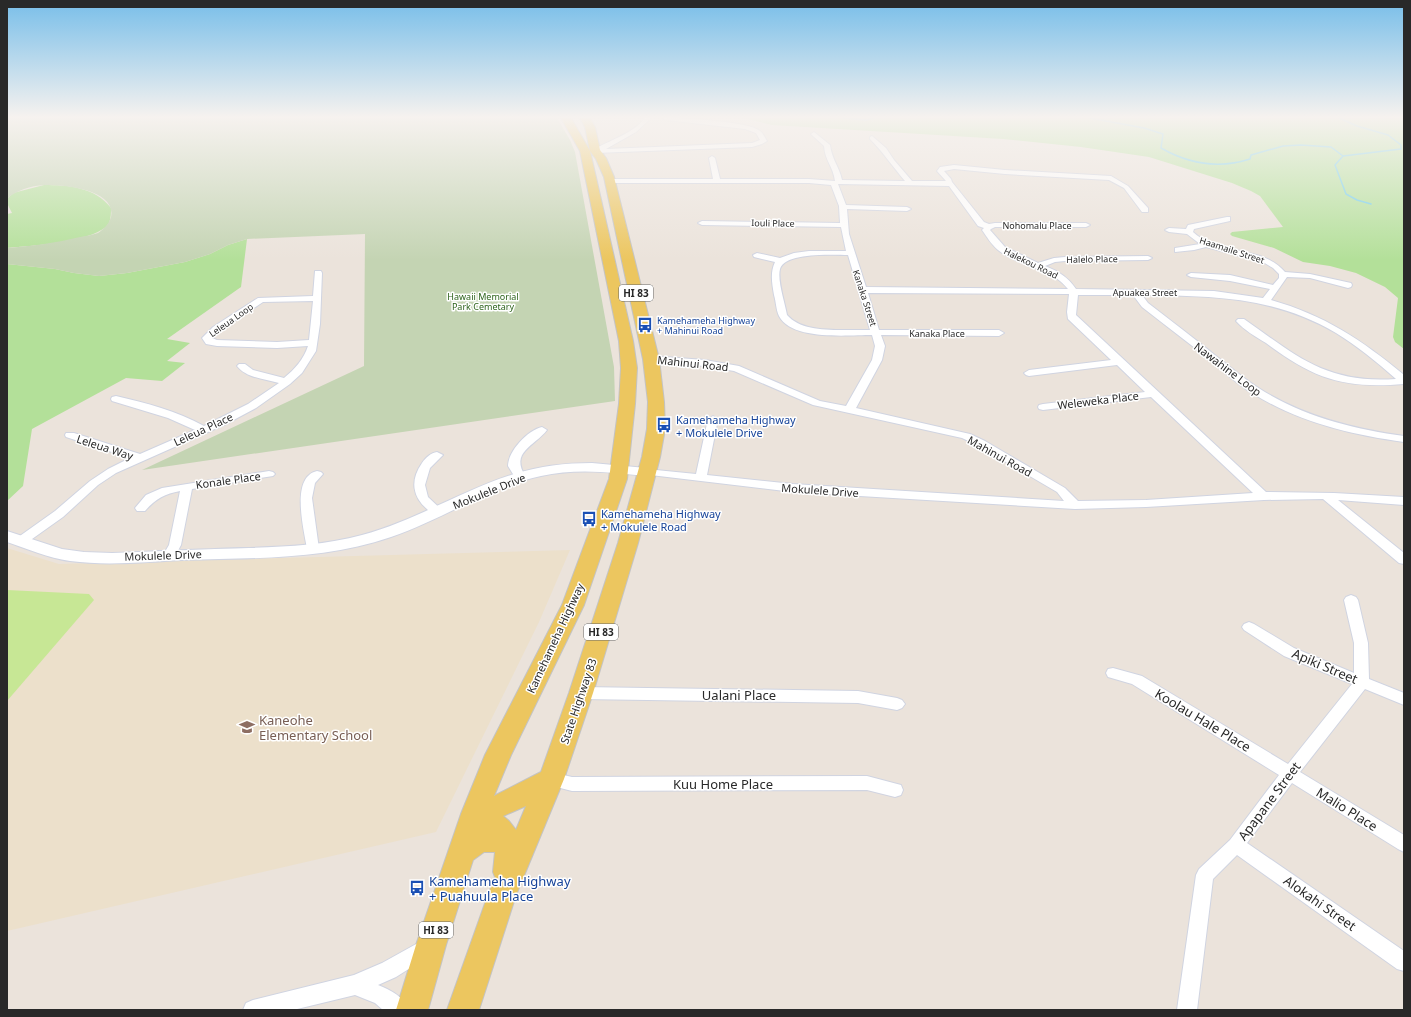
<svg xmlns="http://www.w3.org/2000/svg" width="1411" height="1017" viewBox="0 0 1411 1017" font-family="'Noto Sans',sans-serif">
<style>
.education{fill:#ece0cb}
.green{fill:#b3e099}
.cemetery{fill:#c4d4b3}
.pitch{fill:#c7e795}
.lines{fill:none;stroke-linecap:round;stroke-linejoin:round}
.stream{stroke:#71ceea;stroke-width:1.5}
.minor-casing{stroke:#d0d4e1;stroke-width:2}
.tertiary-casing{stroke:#d0d4e1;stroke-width:2}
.primary-casing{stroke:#c3c3c3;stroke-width:2}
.minor{fill:#fff;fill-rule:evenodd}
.tertiary{fill:#fff;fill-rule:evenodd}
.primary{fill:#ecc65f;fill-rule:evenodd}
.labels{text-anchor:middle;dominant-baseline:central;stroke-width:3;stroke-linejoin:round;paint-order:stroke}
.far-street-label{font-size:9px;fill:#292929;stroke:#fff}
.far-park-label{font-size:9px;fill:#2d631c;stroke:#fff}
.far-transit-label{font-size:9px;fill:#164399;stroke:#fff;text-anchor:start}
.shield{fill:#fff;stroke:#696969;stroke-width:1}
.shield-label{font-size:10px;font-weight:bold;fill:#292929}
.street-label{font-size:11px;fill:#292929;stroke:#fff}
.transit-label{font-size:11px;fill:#164399;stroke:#fff;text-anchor:start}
.near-street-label{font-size:13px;fill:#292929;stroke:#fff}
.near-education-label{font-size:13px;fill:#785e54;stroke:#fff;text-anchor:start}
.near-transit-label{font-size:13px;fill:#164399;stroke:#fff;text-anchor:start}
</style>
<rect width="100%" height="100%" fill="#ebe3db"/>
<polygon class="education" points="7,548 59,564 570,550 539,622 436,832 7,931"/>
<g class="green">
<polygon points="744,118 1404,118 1404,349 1395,342 1393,337 1398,298 1385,287 1356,273 1330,266 1303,262 1274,248 1232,236 1230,234 1232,232 1283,227 1260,196 1251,191 1232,183 1149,157 1081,147 1003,139 772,125"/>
<path d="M44,185C68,185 95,187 111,208C111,213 111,218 109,223C98,242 28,246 7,248V214L12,213L7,203V199L13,193Z"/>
<polygon points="247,239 241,287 167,339 190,343 167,361 185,363 162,381 126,378 32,429 23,486 7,501 7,264 55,269 74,273 99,276 127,273 185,262 210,254 228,245"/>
</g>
<path class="cemetery" d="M7,118H557L570,140L575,152L614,367L615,401L142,470L364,366L365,234L247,239L228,245L210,254L185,262L127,273L99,276L74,273L55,269L7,264V248C32,246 56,243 80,237C85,236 93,235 98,233C104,229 109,224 111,217C117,189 61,184 44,185C31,186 16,190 7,199Z"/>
<polygon class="pitch" points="7,590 89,594 94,600 7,701"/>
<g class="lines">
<g class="stream">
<polyline points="843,118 866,120 873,118"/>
<path d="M1090,118L1144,128L1163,134L1161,148C1189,164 1219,169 1250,159L1251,155L1283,146L1301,145L1331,147L1343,156L1335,165L1346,194L1357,200L1371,204"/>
<polyline points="1339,118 1357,126 1388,135 1401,145 1401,149 1343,156"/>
</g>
<defs>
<g id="minor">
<path d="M645,118H651L636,132L606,149L752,143L760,140L756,133L745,129L666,120L663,118C680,118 748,121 760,131C763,133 765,138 767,141L762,144L752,147L595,153L592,151C608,140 632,135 645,118Z"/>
<path d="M814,132L830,145C832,160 839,166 842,180L905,181C893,167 883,152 870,139V137L872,136L886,148L894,160L912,181H946L937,171L940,167L954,165L1005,170L1111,176L1128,186L1148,208V212H1142L1124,188L1109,180L1005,174L954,169L944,171L951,179L952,182L984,222L989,224L995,223H1086L1090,225L1086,227H995L991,229L990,230L1005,247L1038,263L1054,258L1065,257L1148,256L1152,258L1148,260L1065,261L1055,262L1045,266C1058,271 1068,277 1076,289L1214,291L1263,298L1270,289L1230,281L1191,277L1187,275L1191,273L1230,275L1273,285L1279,278V274L1273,268L1263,262L1206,247L1194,250L1175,252V248L1200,244L1187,234L1169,232L1165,230L1169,228L1186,229L1188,225L1227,217H1230V221L1194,229L1193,232C1219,256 1262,245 1285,272L1310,274L1351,283L1352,285L1351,287L1348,288L1310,278L1287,277L1271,300C1324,315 1362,340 1404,375V384C1344,389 1314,379 1266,343C1256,337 1244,330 1236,321L1238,319H1244C1298,357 1327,384 1396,379C1377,362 1357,346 1336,333C1274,296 1211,296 1142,295L1148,303C1171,321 1194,338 1216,356C1229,366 1243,378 1257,387C1301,416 1353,429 1404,436V442C1351,435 1298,422 1252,393C1237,384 1223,371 1209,359C1187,342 1164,324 1142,307L1133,295H1078L1076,315L1266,492L1334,493L1404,497V505L1338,500L1404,553V564L1399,563L1323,499L1264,500L1146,507L1075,509L793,492L642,474L640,472L642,470L646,469L696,474L708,419L713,416L718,419L707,475L793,484L1064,501L1057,492L977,445L962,438L813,405L734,371L705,366L651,362L646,359L651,356L705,360L739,366L820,401L846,406L872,360L875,346L872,335C848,335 792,341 779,316C776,310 776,301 774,295C772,283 770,273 775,262L754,257L753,255L757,253L780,258L794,253L809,251H846L841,227L702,225L698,223L702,221L840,223L839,206L831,185L809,183H609L606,181L609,179H713L709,158L712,156L715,158L720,179H809L835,181C833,166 825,161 824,146L812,135L811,134ZM838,184L949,186L978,226L984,228L982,230C987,237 991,244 998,250C1019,267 1051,267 1068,289L866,287L849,234L847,209L907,211L911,209L907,207L846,205ZM848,255L870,330C846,329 804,335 787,315C785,303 777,280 780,269C785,252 833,255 848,255ZM868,293L1069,294L1067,312L1068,319L1111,360L1029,370L1024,373L1026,375L1029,376L1117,365L1145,392L1043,404L1039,405L1038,407L1039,409L1043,410L1151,397L1253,493L1146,500L1078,501L1065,488L985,441L970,434L856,408L882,360L885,346L881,335L999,336L1004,333L999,330H879Z"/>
<path d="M315,271H321L322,273L320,324L316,351L302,373L290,384L256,408L226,424L116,473L98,485L63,517L25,544H17L15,541L17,538L55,511L90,481L108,469L130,458L66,437L65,435L66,433H74L140,454L195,430L168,418L112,401L111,399L112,397L116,396C146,403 177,411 204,426L248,404L279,383C265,379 246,378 237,366L239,364H245L253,370L284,378C294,370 304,359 308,346L277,348L217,346L206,344L202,338L213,327L258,298L313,296ZM313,301L309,340L277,342L217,340L212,338L219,331L263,302Z"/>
<path d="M542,427L547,430C535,446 509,452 526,477L524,479H516L508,466C508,451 528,430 542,427Z"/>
<path d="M437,452L443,455L430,468L425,485L428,497L444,512L442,515C436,516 433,514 428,510C412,497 410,480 422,463C426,457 431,453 437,452Z"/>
<path d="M269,471L273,472L275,474L273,476L192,489L181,545L174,558L169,559L164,558L163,555L169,545L180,491C165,494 155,499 145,511H137L135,508L146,495L162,488Z"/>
<path d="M317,471L321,472L323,474L315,483L312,498L319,549L317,552L313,553L309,552L307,549C304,530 290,477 317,471Z"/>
<polygon points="1351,595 1356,597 1358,600 1368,643 1369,679 1404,693 1404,705 1365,689 1300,772 1404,835 1404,852 1398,849 1292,783 1247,843 1404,951 1404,971 1397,969 1237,855 1213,879 1197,1010 1177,1010 1196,875 1199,869 1230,840 1279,775 1132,684 1108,677 1106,673 1108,669 1113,668 1142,676 1288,764 1352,684 1284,656 1244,630 1242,627 1244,624 1249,622 1254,624 1294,648 1354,673 1354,643 1344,600 1346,597"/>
<polygon points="581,687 858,691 897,698 902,700 905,704 902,708 897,710 858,703 581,699 576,697 574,693 576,689"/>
<polygon points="551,772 572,777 867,776 901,785 903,790 901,795 895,797 867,790 572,791 545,784 543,779 545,774"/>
<path d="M427,938L434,941L436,947L434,953L396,977L378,985C391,990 404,997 409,1010H383L375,1003L355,995L293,1010H243L246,1003L253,1000L354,975L382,963Z"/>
</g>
<path id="tertiary" d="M592,463L646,468L651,469L653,472L651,475L646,476C611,472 575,468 541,476C488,487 442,520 391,537C324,560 252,558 182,560C145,562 107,566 70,561C48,558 28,549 7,542V531L62,549L84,552L112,553C146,552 180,550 215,549C263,547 315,548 362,535C415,521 462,490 514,474C540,466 565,463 592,463Z"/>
<path id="primary" d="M561,118H571L590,151L585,127L580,118H590L595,127L600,150L606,158L614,177L659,359L664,402L665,429L660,457L638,543L593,693L564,779L516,895L479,1010H447L488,895L495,877L493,872L495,852H484L473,860L446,945L428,1010H396L416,945L461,814L485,755L562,605L609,479L619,404L621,368L619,341L580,151ZM590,151L596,159L604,177L643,359L648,402L647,429L642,457L618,543L569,693L541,772L494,796L511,755L584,605L627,479L635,404L637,368L633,341ZM526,806L516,830L509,821L503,816Z"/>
</defs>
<use href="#minor" class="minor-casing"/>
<use href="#tertiary" class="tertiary-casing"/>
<use href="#primary" class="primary-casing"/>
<use href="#minor" class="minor"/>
<use href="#tertiary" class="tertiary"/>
<use href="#primary" class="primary"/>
</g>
<linearGradient id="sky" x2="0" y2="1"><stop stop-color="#78bee9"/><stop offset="0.45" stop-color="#f6f2ef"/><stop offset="1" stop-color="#f6f2ef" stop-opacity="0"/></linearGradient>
<rect width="1411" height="260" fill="url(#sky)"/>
<defs>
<symbol id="bus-bare" viewBox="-9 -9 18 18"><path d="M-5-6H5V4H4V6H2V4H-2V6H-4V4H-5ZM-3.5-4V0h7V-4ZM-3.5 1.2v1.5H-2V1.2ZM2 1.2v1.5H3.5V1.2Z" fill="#1a4fb4" stroke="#fff" stroke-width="2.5" paint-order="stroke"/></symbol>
<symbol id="school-bare" viewBox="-9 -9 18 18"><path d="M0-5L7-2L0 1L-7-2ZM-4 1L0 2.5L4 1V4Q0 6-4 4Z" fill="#8d6e63" stroke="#fff" stroke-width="2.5" paint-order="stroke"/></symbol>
</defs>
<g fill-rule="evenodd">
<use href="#bus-bare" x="634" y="314" width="22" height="22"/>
<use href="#bus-bare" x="653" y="414" width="22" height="22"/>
<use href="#bus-bare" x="578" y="508" width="22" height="22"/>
<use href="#school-bare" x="236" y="716" width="22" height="22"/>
<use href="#bus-bare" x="406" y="877" width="22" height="22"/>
</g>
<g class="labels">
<g class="far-street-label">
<text transform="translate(773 223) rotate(1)">Iouli Place</text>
<text x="1037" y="225">Nohomalu Place</text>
<text transform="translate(1232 250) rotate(18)">Haamaile Street</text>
<text transform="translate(1092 259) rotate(-1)">Halelo Place</text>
<text transform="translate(1031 263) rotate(26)">Halekou Road</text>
<text x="1145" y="292">Apuakea Street</text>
<text transform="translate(865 298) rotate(72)">Kanaka Street</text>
<text transform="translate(231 320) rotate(-35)">Leleua Loop</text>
<text x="937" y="333">Kanaka Place</text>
</g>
<g class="far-park-label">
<text x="483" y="296">Hawaii Memorial<tspan x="483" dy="10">Park Cemetary</tspan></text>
</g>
<g class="far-transit-label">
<text x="657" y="320">Kamehameha Highway<tspan x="657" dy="10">+ Mahinui Road</tspan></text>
</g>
<g class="shield">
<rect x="619" y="285" width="34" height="16" rx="3"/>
<rect x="584" y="624" width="34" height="16" rx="3"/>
<rect x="419" y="922" width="34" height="16" rx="3"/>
</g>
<g class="shield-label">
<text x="636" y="293">HI 83</text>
<text x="601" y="632">HI 83</text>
<text x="436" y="930">HI 83</text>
</g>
<g class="street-label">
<text transform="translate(693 363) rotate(6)">Mahinui Road</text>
<text transform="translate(1228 369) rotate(37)">Nawahine Loop</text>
<text transform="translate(1098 400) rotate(-7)">Weleweka Place</text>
<text transform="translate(203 429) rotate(-25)">Leleua Place</text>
<text transform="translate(105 447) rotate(18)">Leleua Way</text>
<text transform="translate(1000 456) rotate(29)">Mahinui Road</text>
<text transform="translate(228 480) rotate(-8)">Konale Place</text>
<text transform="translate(820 490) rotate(4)">Mokulele Drive</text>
<text transform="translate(489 491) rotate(-22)">Mokulele Drive</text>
<text transform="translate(163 555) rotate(-2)">Mokulele Drive</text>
<text transform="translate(555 638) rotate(-65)">Kamehameha Highway</text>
<text transform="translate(578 701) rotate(-71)">State Highway 83</text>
</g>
<g class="transit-label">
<text x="676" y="419">Kamehameha Highway<tspan x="676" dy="13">+ Mokulele Drive</tspan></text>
<text x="601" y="513">Kamehameha Highway<tspan x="601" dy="13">+ Mokulele Road</tspan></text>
</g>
<g class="near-street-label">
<text transform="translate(1325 666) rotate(23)">Apiki Street</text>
<text x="739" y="695">Ualani Place</text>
<text transform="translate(1203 720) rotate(31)">Koolau Hale Place</text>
<text x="723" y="784">Kuu Home Place</text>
<text transform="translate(1269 801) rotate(-53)">Apapane Street</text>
<text transform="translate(1347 809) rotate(32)">Malio Place</text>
<text transform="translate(1320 903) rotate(35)">Alokahi Street</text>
</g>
<g class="near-education-label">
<text x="259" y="720">Kaneohe<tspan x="259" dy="15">Elementary School</tspan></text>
</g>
<g class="near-transit-label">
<text x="429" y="881">Kamehameha Highway<tspan x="429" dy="15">+ Puahuula Place</tspan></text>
</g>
</g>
<rect width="1411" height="1017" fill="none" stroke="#292929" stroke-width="16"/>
</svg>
